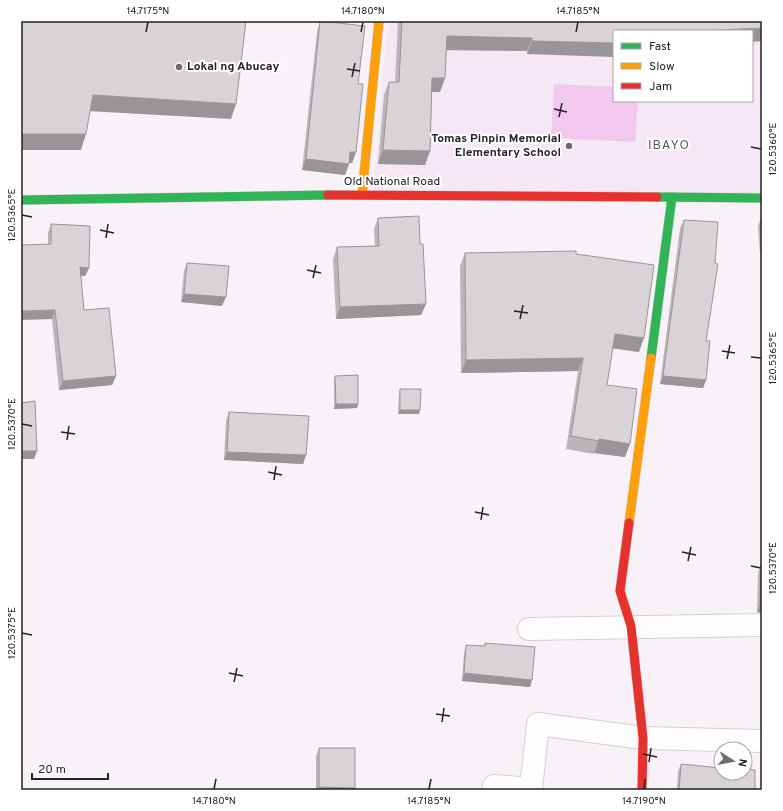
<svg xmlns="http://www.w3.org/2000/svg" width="783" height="811" viewBox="0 0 783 811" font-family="Overpass,sans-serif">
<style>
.built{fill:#f5e7f3;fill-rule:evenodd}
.garden{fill:#f2c8ee}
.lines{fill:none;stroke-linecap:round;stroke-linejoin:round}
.street-casing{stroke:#d4cfd4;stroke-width:24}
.fast-casing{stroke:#d4cfd4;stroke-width:10}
.slow-casing{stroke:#d4cfd4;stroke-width:10}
.jam-casing{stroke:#d4cfd4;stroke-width:10}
.street{stroke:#fefdfe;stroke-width:22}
.fast{stroke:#30b455;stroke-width:9}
.slow{stroke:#ff9f0a;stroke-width:9}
.jam{stroke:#e5322d;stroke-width:9}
.wall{fill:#bbb5ba}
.shaded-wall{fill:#989497}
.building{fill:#d9d3d8;stroke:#989497}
.ticks{fill:none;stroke:#252125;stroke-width:1.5}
.poi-dot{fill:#6f6a6f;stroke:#fff;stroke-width:1.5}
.labels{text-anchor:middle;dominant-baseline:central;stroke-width:4;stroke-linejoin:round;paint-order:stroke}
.poi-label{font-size:12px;font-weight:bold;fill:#252125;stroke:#fff;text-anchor:start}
.street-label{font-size:12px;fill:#252125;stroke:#fff}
.neighbourhood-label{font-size:13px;letter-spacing:1px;fill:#5f545e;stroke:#fff}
.neatline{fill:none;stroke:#252125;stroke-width:1.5}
.ticks-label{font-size:10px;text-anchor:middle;fill:#252125}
</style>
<rect width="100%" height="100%" fill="#f8f2f8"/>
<path class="built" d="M388,21H762V196L373,191ZM614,31H752V101H614Z"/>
<polygon class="garden" points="554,84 614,87 614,101 638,101 635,142 551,138"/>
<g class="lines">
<defs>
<g id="street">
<polyline points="529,629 762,625"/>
<polyline points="493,790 494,786 531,789 538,724 643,738 762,741"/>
</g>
<g id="fast">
<polyline points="657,197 762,198"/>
<polyline points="21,200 328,195"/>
<polyline points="651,358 672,197"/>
</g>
<g id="slow">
<polyline points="362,194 379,21"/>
<polyline points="629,523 651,358"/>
</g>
<g id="jam">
<polyline points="328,195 657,197"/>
<polyline points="629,523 620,591 631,626 643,738 642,790"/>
</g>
</defs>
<use href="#street" class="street-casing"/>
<use href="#fast" class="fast-casing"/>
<use href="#slow" class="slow-casing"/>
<use href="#jam" class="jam-casing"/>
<use href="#street" class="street"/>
<use href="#fast" class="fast"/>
<use href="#slow" class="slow"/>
<use href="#jam" class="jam"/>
</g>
<g class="wall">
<polygon points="320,21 358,84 356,152 352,163 349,163 345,175 302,170 317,32"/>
<polygon points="398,21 762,21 752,31 527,54 527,51 446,50 445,78 440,92 432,92 430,151 425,165 378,164 384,95 389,82 395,82"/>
<polygon points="378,218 420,244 426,304 421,315 336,319 333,259 337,247 375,246 374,229"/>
<polygon points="761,218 762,218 762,254 760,254 758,226"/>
<polygon points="684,220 706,341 706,380 703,388 660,384 680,228"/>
<polygon points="51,224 89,268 85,276 80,276 84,310 116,376 112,385 59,390 52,319 48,244 48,233"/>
<polygon points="465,253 576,254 639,352 613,348 607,385 625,457 594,453 594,454 566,449 578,371 461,373 460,266"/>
<polygon points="187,263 222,306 181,302 184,271"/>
<polygon points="335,376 358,404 357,408 334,409 334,380"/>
<polygon points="400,389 419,414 398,414 399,393"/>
<polygon points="229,412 306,455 303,464 224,460 226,420"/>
<polygon points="761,564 762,564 762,613 757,612 758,573"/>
<polygon points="485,643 530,687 462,681 464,653 466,645 484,646"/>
<polygon points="319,748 354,790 316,790 316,756"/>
<polygon points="681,764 755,790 677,790 678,771"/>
</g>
<g class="shaded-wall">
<polygon points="762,28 762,41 752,42 752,31 697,31"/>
<polygon points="447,36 532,38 527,51 442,50"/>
<polygon points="532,41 614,43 614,57 527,54"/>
<polygon points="432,78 445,78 440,92 428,92"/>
<polygon points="93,95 236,104 231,119 87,111"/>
<polygon points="21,134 86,134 81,150 21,150"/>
<polygon points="383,150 430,151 425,165 378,164"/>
<polygon points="350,152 356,152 352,163 346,163"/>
<polygon points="306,159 349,164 345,175 302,170"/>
<polygon points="762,248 762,254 760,254"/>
<polygon points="80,267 89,268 85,276 76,276"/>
<polygon points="184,294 226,297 222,306 181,302"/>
<polygon points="426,304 421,315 336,319 340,307"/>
<polygon points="55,310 52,319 21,320 21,311"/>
<polygon points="615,334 644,338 639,352 610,348"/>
<polygon points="583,358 578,371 461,373 466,360"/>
<polygon points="116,376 112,385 59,390 63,381"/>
<polygon points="663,376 706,380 703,388 660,384"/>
<polygon points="336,404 358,404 357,408 334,409"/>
<polygon points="400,410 420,410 419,414 398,414"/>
<polygon points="599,439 630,444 625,457 594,453"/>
<polygon points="21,451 37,451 34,459 21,459"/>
<polygon points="227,452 306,455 303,464 224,460"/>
<polygon points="760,604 762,604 762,613 757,612"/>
<polygon points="464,673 532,680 530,687 462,681"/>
<polygon points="319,787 355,788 354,790 318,790"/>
</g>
<g class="building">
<polygon points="21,21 246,21 236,104 93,95 86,134 21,134"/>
<polygon points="320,21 365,26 358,84 363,84 356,152 350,152 349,164 306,159"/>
<polygon points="402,21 762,21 762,28 697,31 614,31 614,43 532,41 532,38 447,36 445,78 432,78 430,151 383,150 389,82 399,82"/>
<polygon points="419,216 420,244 423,244 426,304 340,307 337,247 379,246 378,218"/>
<polygon points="761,218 762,218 762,241"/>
<polygon points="684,220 718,222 715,263 718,264 706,341 710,341 706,380 663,376"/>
<polygon points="51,224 90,226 89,268 80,267 84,310 109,308 116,376 63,381 55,310 21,311 21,245 51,244"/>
<polygon points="576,251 576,254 654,265 644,338 615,334 607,385 637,389 630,444 599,439 599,441 571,436 583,358 466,360 465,253"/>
<polygon points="187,263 229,266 226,297 184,294"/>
<polygon points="358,375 358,404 336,404 335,376"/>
<polygon points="400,389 421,389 420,410 400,410"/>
<polygon points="35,401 37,451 21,451 21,403"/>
<polygon points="229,412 309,416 306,455 227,452"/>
<polygon points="761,564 762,564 762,604 760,604"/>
<polygon points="485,643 535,647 532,680 464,673 466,645 485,646"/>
<polygon points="319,748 355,748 355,788 319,787"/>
<polygon points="681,764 721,768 721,773 745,773 745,769 755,770 755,790 679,790"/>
</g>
<path class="ticks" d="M146,32L148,22M361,32L363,22M576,32L578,22M347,69L360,71M352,77L355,63M554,109L567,112M559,117L562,103M751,147L761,149M22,215L32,217M100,230L114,233M106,238L108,224M307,270L321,273M313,278L316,265M514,311L528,313M520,319L523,305M722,351L735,353M751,357L761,358M727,359L730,345M22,424L32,426M61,432L75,434M67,440L69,426M268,472L282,475M274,480L276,466M475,512L489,515M481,520L483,507M682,552L696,555M688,561L691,547M751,566L761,568M22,633L32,635M229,673L243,676M234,682L237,668M436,714L450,716M442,722L444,708M643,754L657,757M649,762L651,748M214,789L216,779M429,789L431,779M644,789L645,779"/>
<g class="poi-dot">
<circle cx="179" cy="67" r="4"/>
<circle cx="569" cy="146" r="4"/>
</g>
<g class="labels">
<g class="poi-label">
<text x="187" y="67">Lokal ng Abucay</text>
<text x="561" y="139" text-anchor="end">Tomas Pinpin Memorial<tspan x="561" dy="14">Elementary School</tspan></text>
</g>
<g class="street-label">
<text x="392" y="182">Old National Road</text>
</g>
<g class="neighbourhood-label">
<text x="669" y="146">IBAYO</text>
</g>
</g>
<rect width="783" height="811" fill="none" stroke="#ffffff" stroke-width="44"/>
<rect x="613" y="30" width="140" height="72" fill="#ffffff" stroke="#a8a6a8"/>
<rect x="621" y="43" width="20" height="6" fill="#30b455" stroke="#a8a6a8"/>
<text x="649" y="50" font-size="12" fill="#252125">Fast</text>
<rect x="621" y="63" width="20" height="6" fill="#ff9f0a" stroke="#a8a6a8"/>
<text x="649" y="70" font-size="12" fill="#252125">Slow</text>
<rect x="621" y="83" width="20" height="6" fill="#e5322d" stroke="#a8a6a8"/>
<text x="649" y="90" font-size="12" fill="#252125">Jam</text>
<g transform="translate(733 761) rotate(101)"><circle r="19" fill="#ffffff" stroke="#a8a6a8"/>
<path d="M0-3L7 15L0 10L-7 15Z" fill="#6f6a6f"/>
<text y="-6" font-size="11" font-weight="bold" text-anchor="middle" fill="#252125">N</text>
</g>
<path d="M32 773v6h76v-6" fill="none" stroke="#252125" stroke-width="2"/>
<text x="38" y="773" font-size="12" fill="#252125" stroke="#ffffff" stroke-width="3" paint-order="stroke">20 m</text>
<rect x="22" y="22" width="739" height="767" class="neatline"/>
<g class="ticks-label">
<text x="148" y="14">14.7175°N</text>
<text x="363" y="14">14.7180°N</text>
<text x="578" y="14">14.7185°N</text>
<text transform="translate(772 149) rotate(-90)" y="4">120.5360°E</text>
<text transform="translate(11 215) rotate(-90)" y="4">120.5365°E</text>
<text transform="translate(772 358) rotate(-90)" y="4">120.5365°E</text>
<text transform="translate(11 424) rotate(-90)" y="4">120.5370°E</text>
<text transform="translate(772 568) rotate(-90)" y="4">120.5370°E</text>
<text transform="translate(11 633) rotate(-90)" y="4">120.5375°E</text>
<text x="214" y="804">14.7180°N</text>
<text x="429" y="804">14.7185°N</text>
<text x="644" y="804">14.7190°N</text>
</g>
</svg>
